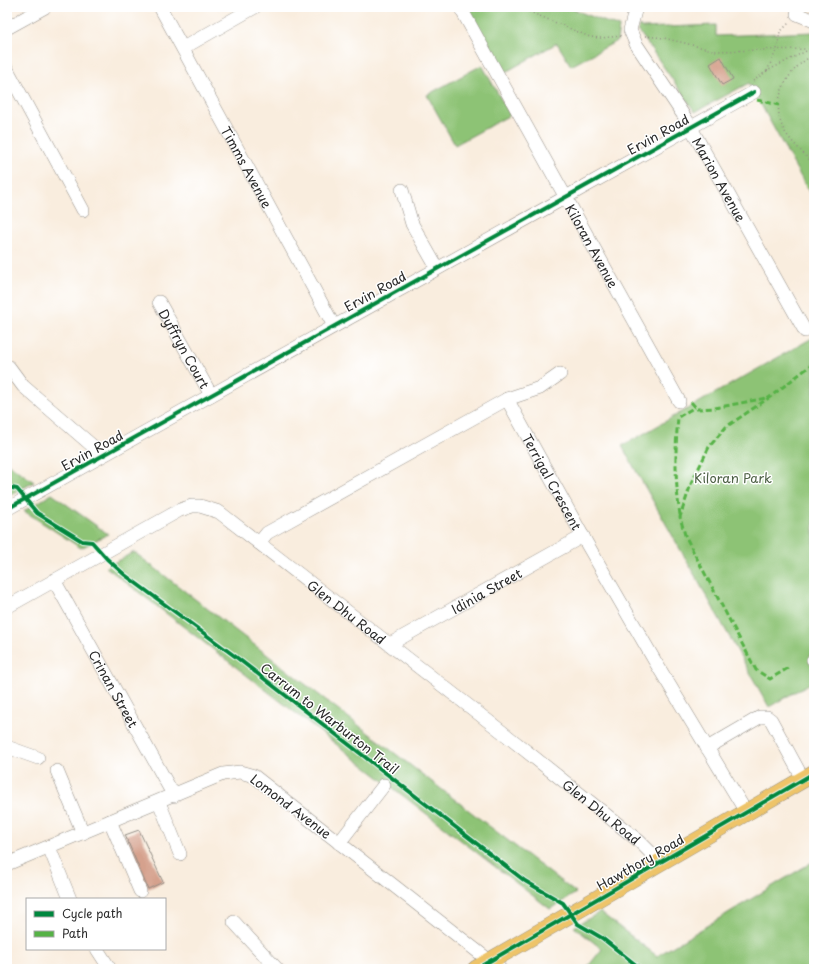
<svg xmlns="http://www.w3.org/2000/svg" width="821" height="976" viewBox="0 0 821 976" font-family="'Playpen Sans',sans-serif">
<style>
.green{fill:#8dc375;stroke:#5c7750}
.building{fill:#d5a18d}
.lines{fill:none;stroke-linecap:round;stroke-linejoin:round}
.minor-casing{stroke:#928c84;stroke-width:14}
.major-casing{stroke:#928c84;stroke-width:18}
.path{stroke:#928c84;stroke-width:1.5;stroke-dasharray:1 3;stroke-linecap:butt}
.minor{stroke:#fff;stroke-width:13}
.major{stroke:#eec469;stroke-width:17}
.quiet{stroke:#56b246;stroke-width:3;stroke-dasharray:6 3;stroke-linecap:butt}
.cycleway-casing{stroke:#fff;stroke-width:6}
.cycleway{stroke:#00873e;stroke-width:4}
.labels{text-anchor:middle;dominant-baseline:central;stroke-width:3;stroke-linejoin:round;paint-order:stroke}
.street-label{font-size:13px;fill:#2b2b2b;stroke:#fff}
.park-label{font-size:13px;fill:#4d6045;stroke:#fff}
</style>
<rect width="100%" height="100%" fill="#fff"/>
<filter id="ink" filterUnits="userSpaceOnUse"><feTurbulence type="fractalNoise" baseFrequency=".025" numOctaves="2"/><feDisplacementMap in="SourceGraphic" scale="8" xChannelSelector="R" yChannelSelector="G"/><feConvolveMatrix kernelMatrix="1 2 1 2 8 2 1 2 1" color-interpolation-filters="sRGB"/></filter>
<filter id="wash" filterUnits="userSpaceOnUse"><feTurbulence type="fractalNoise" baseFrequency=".012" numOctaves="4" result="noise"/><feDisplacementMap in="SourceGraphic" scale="16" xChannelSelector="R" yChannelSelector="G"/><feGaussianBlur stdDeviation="0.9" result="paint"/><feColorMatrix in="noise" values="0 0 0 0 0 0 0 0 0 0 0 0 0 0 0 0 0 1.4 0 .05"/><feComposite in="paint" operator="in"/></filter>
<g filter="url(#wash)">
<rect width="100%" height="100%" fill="#f9edde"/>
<g class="green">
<polygon points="466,7 567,7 619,27 617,41 571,66 557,43 504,73"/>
<polygon points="639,25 642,28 716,25 716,36 814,32 814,201 749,83 695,112 638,30"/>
<polygon points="482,65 510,115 455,145 427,95"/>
<polygon points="814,337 814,681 769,707 622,446"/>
<polygon points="7,463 34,482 7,497"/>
<polygon points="52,494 108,534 81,548 24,511"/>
<polygon points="134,552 576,893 550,909 106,567"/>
<polygon points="814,861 814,969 586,969 602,949 574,927 600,912 657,956"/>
</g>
<g id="blocks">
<g class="building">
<polygon points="721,57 733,79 722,85 710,64"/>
<polygon points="139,830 163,882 148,889 125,835"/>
</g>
</g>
</g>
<g filter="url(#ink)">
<use href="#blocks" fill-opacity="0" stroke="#928c84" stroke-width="1"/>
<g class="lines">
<defs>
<g id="minor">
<path id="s1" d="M160,7L334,326"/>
<path id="s2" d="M460,7L679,401"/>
<path id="s3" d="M636,7L630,30L636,44L686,119L805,331"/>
<polyline points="797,14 814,21"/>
<polyline points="7,28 45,7"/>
<polyline points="183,48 255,7"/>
<polyline points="7,69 83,210"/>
<polyline points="402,190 412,224 437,268"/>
<path id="s4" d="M159,302L211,395"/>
<polyline points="9,367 23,386 103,455"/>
<polyline points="507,399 540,388 560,374"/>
<polyline points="7,509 754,92"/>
<path id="s5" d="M259,543L267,533L507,399L587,544L656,663L746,812"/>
<path id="s6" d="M54,580L174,796"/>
<path id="s7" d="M7,607L180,510L192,506H200L219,512L501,731L639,841L660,862"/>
<path id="s8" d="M390,644L583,536"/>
<polyline points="813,660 814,659"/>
<polyline points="7,747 38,758"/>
<polyline points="707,748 760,717 767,717 771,720 803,779"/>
<polyline points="57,771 83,833"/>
<polyline points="159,802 180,854"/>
<polyline points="110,821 140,891"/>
<polyline points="339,843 384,785"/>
<polyline points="49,847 70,899"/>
<polyline points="7,864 223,774 240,772 254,776 500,969"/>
<polyline points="234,922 277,969"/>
<polyline points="97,949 110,969"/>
</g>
<polyline id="major" points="476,969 814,773"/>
</defs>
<use href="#minor" class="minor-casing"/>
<use href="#major" class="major-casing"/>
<g class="path">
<polyline points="518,7 590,37 600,38 622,36"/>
<polyline points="645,36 664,38 716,51 807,49"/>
<path d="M814,55C785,69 767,106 787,135C795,146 805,154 814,165"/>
<polyline points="767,71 777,49 780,32 789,23"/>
<polyline points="753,81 767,71 814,47"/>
</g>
<use href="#minor" class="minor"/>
<use href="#major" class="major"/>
<g class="quiet">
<polyline points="757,100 779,105"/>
<polyline points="691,402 697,409 715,408 766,398"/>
<path d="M680,515C675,482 675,450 678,417L695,407"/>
<polyline points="788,668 770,679 756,670 693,551 685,535 680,517 691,484 709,447 726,427 770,397 814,363"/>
</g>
<defs>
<g id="cycleway">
<polyline points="7,487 17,489 37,513 82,541 92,542 107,559 125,575 236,657 525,881 563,903 578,924 602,938 641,969"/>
<polyline points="7,509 754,92"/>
<polyline points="476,969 814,773"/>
</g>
</defs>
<use href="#cycleway" class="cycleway-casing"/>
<use href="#cycleway" class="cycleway"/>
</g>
</g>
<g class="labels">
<g class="street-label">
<text transform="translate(658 134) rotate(-29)">Ervin Road</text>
<text stroke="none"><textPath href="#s1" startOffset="182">Timms Avenue</textPath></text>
<text stroke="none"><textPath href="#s3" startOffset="198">Marion Avenue</textPath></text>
<text stroke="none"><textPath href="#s2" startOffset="273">Kiloran Avenue</textPath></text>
<text transform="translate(375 291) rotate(-29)">Ervin Road</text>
<text stroke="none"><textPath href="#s4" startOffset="53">Dyffryn Court</textPath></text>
<text transform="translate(92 450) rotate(-29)">Ervin Road</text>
<text stroke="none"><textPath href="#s5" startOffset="382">Terrigal Crescent</textPath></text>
<text stroke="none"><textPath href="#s8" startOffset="110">Idinia Street</textPath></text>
<text stroke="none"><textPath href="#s7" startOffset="401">Glen Dhu Road</textPath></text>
<text stroke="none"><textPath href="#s6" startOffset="124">Crinan Street</textPath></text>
<text transform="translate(330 718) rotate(38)">Carrum to Warburton Trail</text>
<text transform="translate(291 806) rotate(37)">Lomond Avenue</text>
<text stroke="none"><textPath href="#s7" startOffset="725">Glen Dhu Road</textPath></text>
<text transform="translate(640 862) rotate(-30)">Hawthory Road</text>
</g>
<g class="park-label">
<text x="733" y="477">Kiloran Park</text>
</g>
</g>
<rect width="821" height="976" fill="none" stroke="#fff" stroke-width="24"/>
<rect x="26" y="898" width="140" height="52" fill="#ffffff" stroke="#aaaaaa"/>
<rect x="34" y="911" width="20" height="6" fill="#00873e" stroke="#aaaaaa"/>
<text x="62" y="918" font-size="12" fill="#2b2b2b">Cycle path</text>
<rect x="34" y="931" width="20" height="6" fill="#56b246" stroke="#aaaaaa"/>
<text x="62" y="938" font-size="12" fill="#2b2b2b">Path</text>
</svg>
